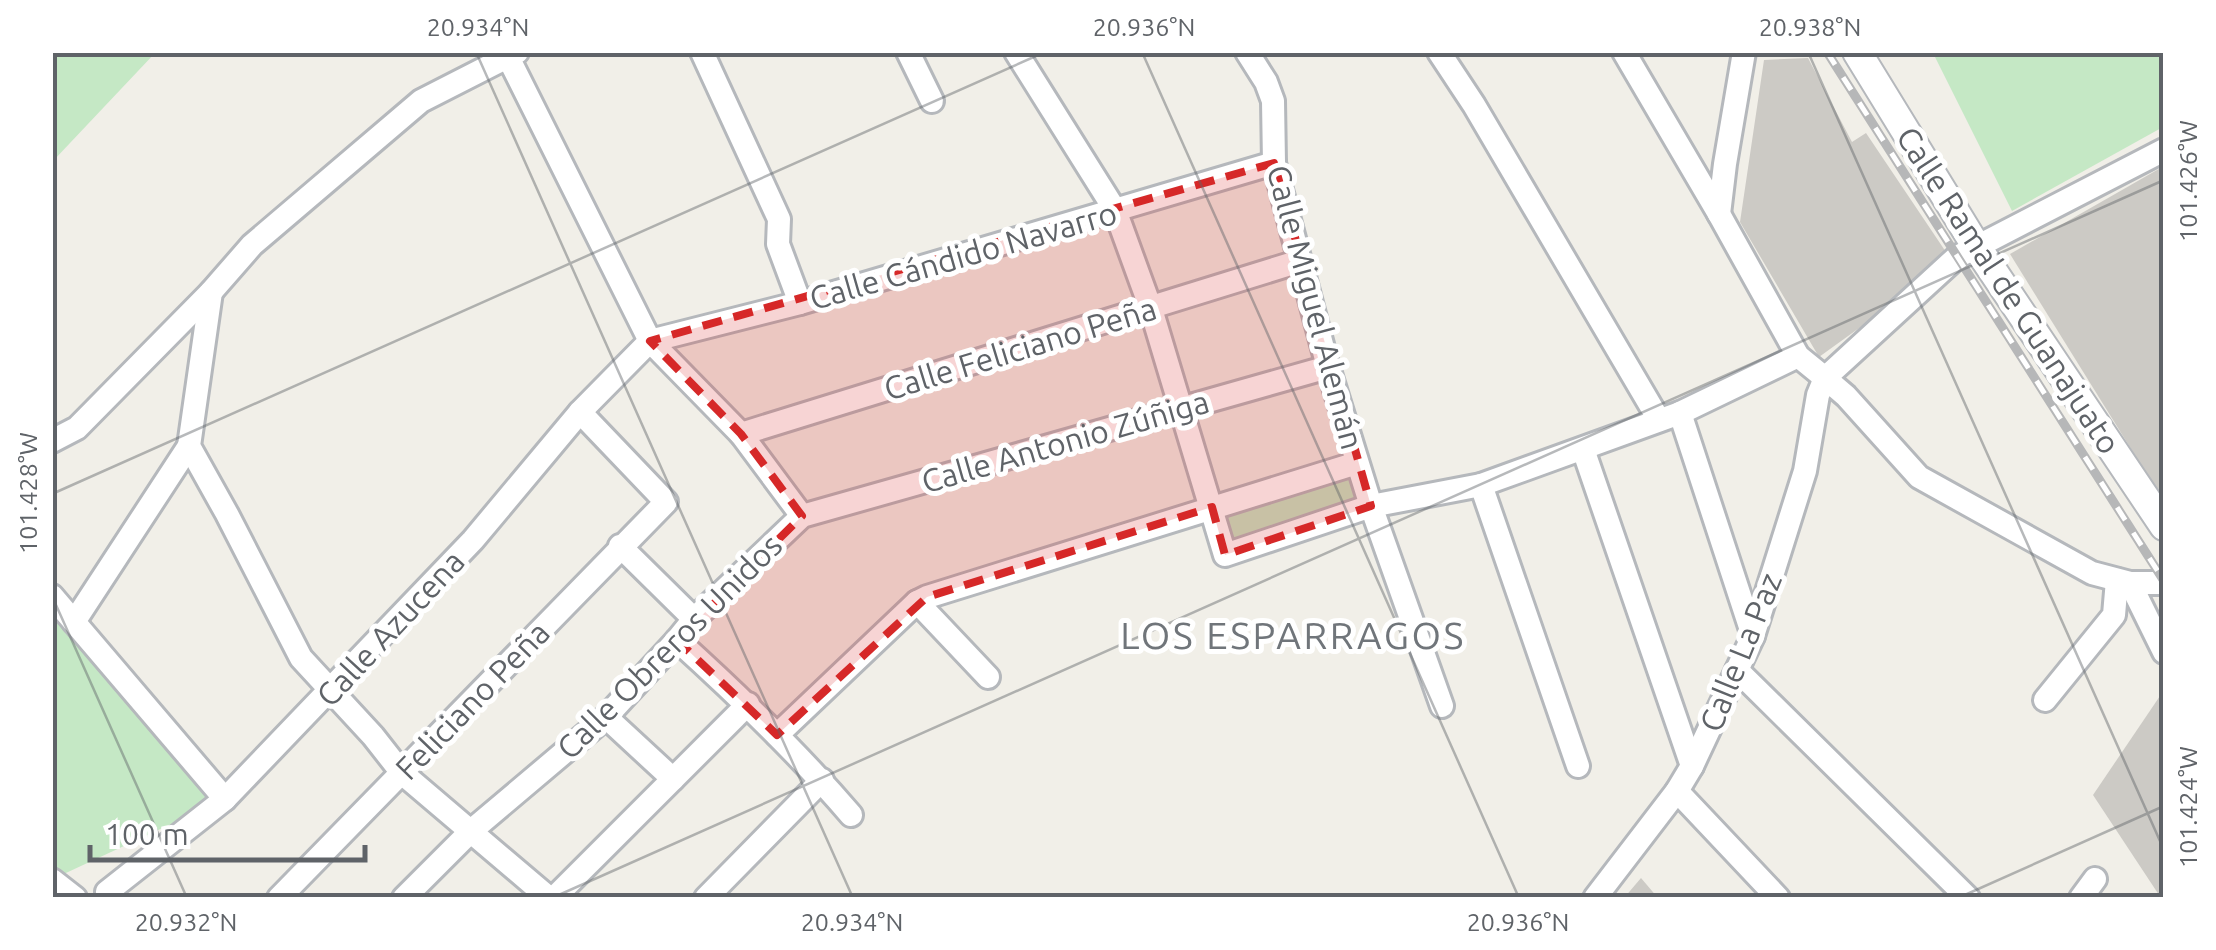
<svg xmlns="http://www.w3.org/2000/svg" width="2216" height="950" viewBox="0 0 2216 950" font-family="Ubuntu,sans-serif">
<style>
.green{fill:#c5e8c5}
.building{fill:#cccac5}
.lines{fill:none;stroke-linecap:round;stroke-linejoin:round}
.minor-casing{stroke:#b5b8bc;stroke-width:28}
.tertiary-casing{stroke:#b5b8bc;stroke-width:32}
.minor{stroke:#fff;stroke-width:22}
.tertiary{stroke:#fff;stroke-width:28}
.rail-casing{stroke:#b6b7b8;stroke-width:9}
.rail{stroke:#fff;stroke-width:5;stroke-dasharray:15;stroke-linecap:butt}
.marked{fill:#d62828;fill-opacity:0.2;stroke:#d62828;stroke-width:8;stroke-dasharray:20 12;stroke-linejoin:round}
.ticks{fill:none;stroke:#5f6368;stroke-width:2.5;stroke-opacity:0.45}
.labels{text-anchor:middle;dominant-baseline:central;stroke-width:10;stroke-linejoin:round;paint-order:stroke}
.street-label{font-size:32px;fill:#5f6368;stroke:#fff}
.quarter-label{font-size:38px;letter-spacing:2.5px;fill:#70757a;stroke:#fff}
.neatline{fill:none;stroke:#5f6368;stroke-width:4}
.ticks-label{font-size:25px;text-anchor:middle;fill:#5f6368}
</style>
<rect width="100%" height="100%" fill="#f1efe8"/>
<g class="green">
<polygon points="53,52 155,53 53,161 52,53"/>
<polygon points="1933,53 2163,53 2163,127 2012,211"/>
<polygon points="1352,472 1361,502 1234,547 1224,515"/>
<polygon points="52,594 225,799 53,879 52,879"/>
</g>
<g class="building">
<polygon points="1808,58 1852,142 1866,133 1952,261 1819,357 1740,222 1764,60"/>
<polygon points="2164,166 2164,502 2010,254"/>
<polygon points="2164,690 2164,898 2161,898 2093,795"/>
<polygon points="1641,878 1658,898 1624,898"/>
</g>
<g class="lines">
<defs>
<g id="minor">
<polyline points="702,52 779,219 778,244 800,303"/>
<polyline points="908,52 932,101"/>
<polyline points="1016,52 1115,210 1151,309 1225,555 1371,506 1481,485 1680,413 1798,356"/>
<polyline points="1247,52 1266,82 1273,101 1274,163 1328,367 1371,506 1442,706"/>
<polyline points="1439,52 1474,105 1659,420"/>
<polyline points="1624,52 1719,214 1798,356 1825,378 1957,257 2164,150"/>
<polyline points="508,57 650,341 741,434 802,516"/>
<polyline points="1719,214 1725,164 1744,52"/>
<polyline points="211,292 189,446 227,514 301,658 373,736 402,773 549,898"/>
<polyline points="1680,413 1753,636"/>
<polyline points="741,434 1300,261"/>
<polyline points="52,441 77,428 211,292 252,245 421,101 517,52"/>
<polyline points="1583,449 1692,766"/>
<polyline points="1481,485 1578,766"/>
<polyline points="620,546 694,619"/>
<polyline points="2130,583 2164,652"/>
<polyline points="52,596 225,799"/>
<polyline points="917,602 988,677"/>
<polyline points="74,622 189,446"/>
<path d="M677,640C739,696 797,752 851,815"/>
<polyline points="1737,670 1968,898"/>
<polyline points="2045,700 2114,615 2117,580"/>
<polyline points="606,717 673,779"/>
<polyline points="777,735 917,602 927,597 1357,463"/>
<polyline points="1677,791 1778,898"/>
<polyline points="52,880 75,898"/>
<polyline points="107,892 225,799 473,540 580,412 650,341 800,303 1274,163"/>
<polyline points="279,898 666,502 580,412"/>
<polyline points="404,898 471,831 606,717 677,640 694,619 802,516 1328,367"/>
<polyline points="554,898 748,704"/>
<polyline points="706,898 822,780"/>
<polyline points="1595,898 1677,791 1692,766 1753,636 1805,471 1818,395 1825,378 1846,396 1919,477 2092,573 2130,583 2164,583"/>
<polyline points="2081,898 2095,879"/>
</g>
<polyline id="tertiary" points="1857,52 1976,246 2164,526"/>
</defs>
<use href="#minor" class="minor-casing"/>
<use href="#tertiary" class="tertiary-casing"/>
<use href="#minor" class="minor"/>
<use href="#tertiary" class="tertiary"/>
<defs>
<polyline id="rail" points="1827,52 2164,581"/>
</defs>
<use href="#rail" class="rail-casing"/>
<use href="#rail" class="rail"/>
</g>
<path class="marked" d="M1274,163L1371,506L1225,555L1212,507L927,597L777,735L677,640L802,516L741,434L650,341Z"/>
<path class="ticks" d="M476,52L853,898M1142,52L1519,898M1808,52L2164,850M52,494L1045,52M52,596L187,898M552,898L2164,180M1958,898L2164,806"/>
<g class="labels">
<g class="street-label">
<text transform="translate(963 255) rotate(-16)">Calle Cándido Navarro</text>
<text transform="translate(2009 290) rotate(57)">Calle Ramal de Guanajuato</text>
<text transform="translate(1316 307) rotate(75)">Calle Miguel Alemán</text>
<text transform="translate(1020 348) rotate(-17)">Calle Feliciano Peña</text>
<text transform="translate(1065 441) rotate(-16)">Calle Antonio Zúñiga</text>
<text transform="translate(390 628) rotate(-47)">Calle Azucena</text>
<text transform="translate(669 646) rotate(-45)">Calle Obreros Unidos</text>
<text transform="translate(1740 652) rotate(-68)">Calle La Paz</text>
<text transform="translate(472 700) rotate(-46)">Feliciano Peña</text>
</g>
<g class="quarter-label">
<text x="1293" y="635">LOS ESPARRAGOS</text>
</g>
</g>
<rect width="2216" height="950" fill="none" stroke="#ffffff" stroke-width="110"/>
<path d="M90 845v15h275v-15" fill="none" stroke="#5f6368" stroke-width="5"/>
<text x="105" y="845" font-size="30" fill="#5f6368" stroke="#ffffff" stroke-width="8" paint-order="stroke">100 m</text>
<rect x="55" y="55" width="2106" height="840" class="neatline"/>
<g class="ticks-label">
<text x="478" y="36">20.934°N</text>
<text x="1144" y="36">20.936°N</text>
<text x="1810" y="36">20.938°N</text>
<text transform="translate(2188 181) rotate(-90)" y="9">101.426°W</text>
<text transform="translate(28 493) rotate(-90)" y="9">101.428°W</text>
<text transform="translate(2188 807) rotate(-90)" y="9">101.424°W</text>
<text x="186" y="931">20.932°N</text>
<text x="852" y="931">20.934°N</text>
<text x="1518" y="931">20.936°N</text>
</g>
</svg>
